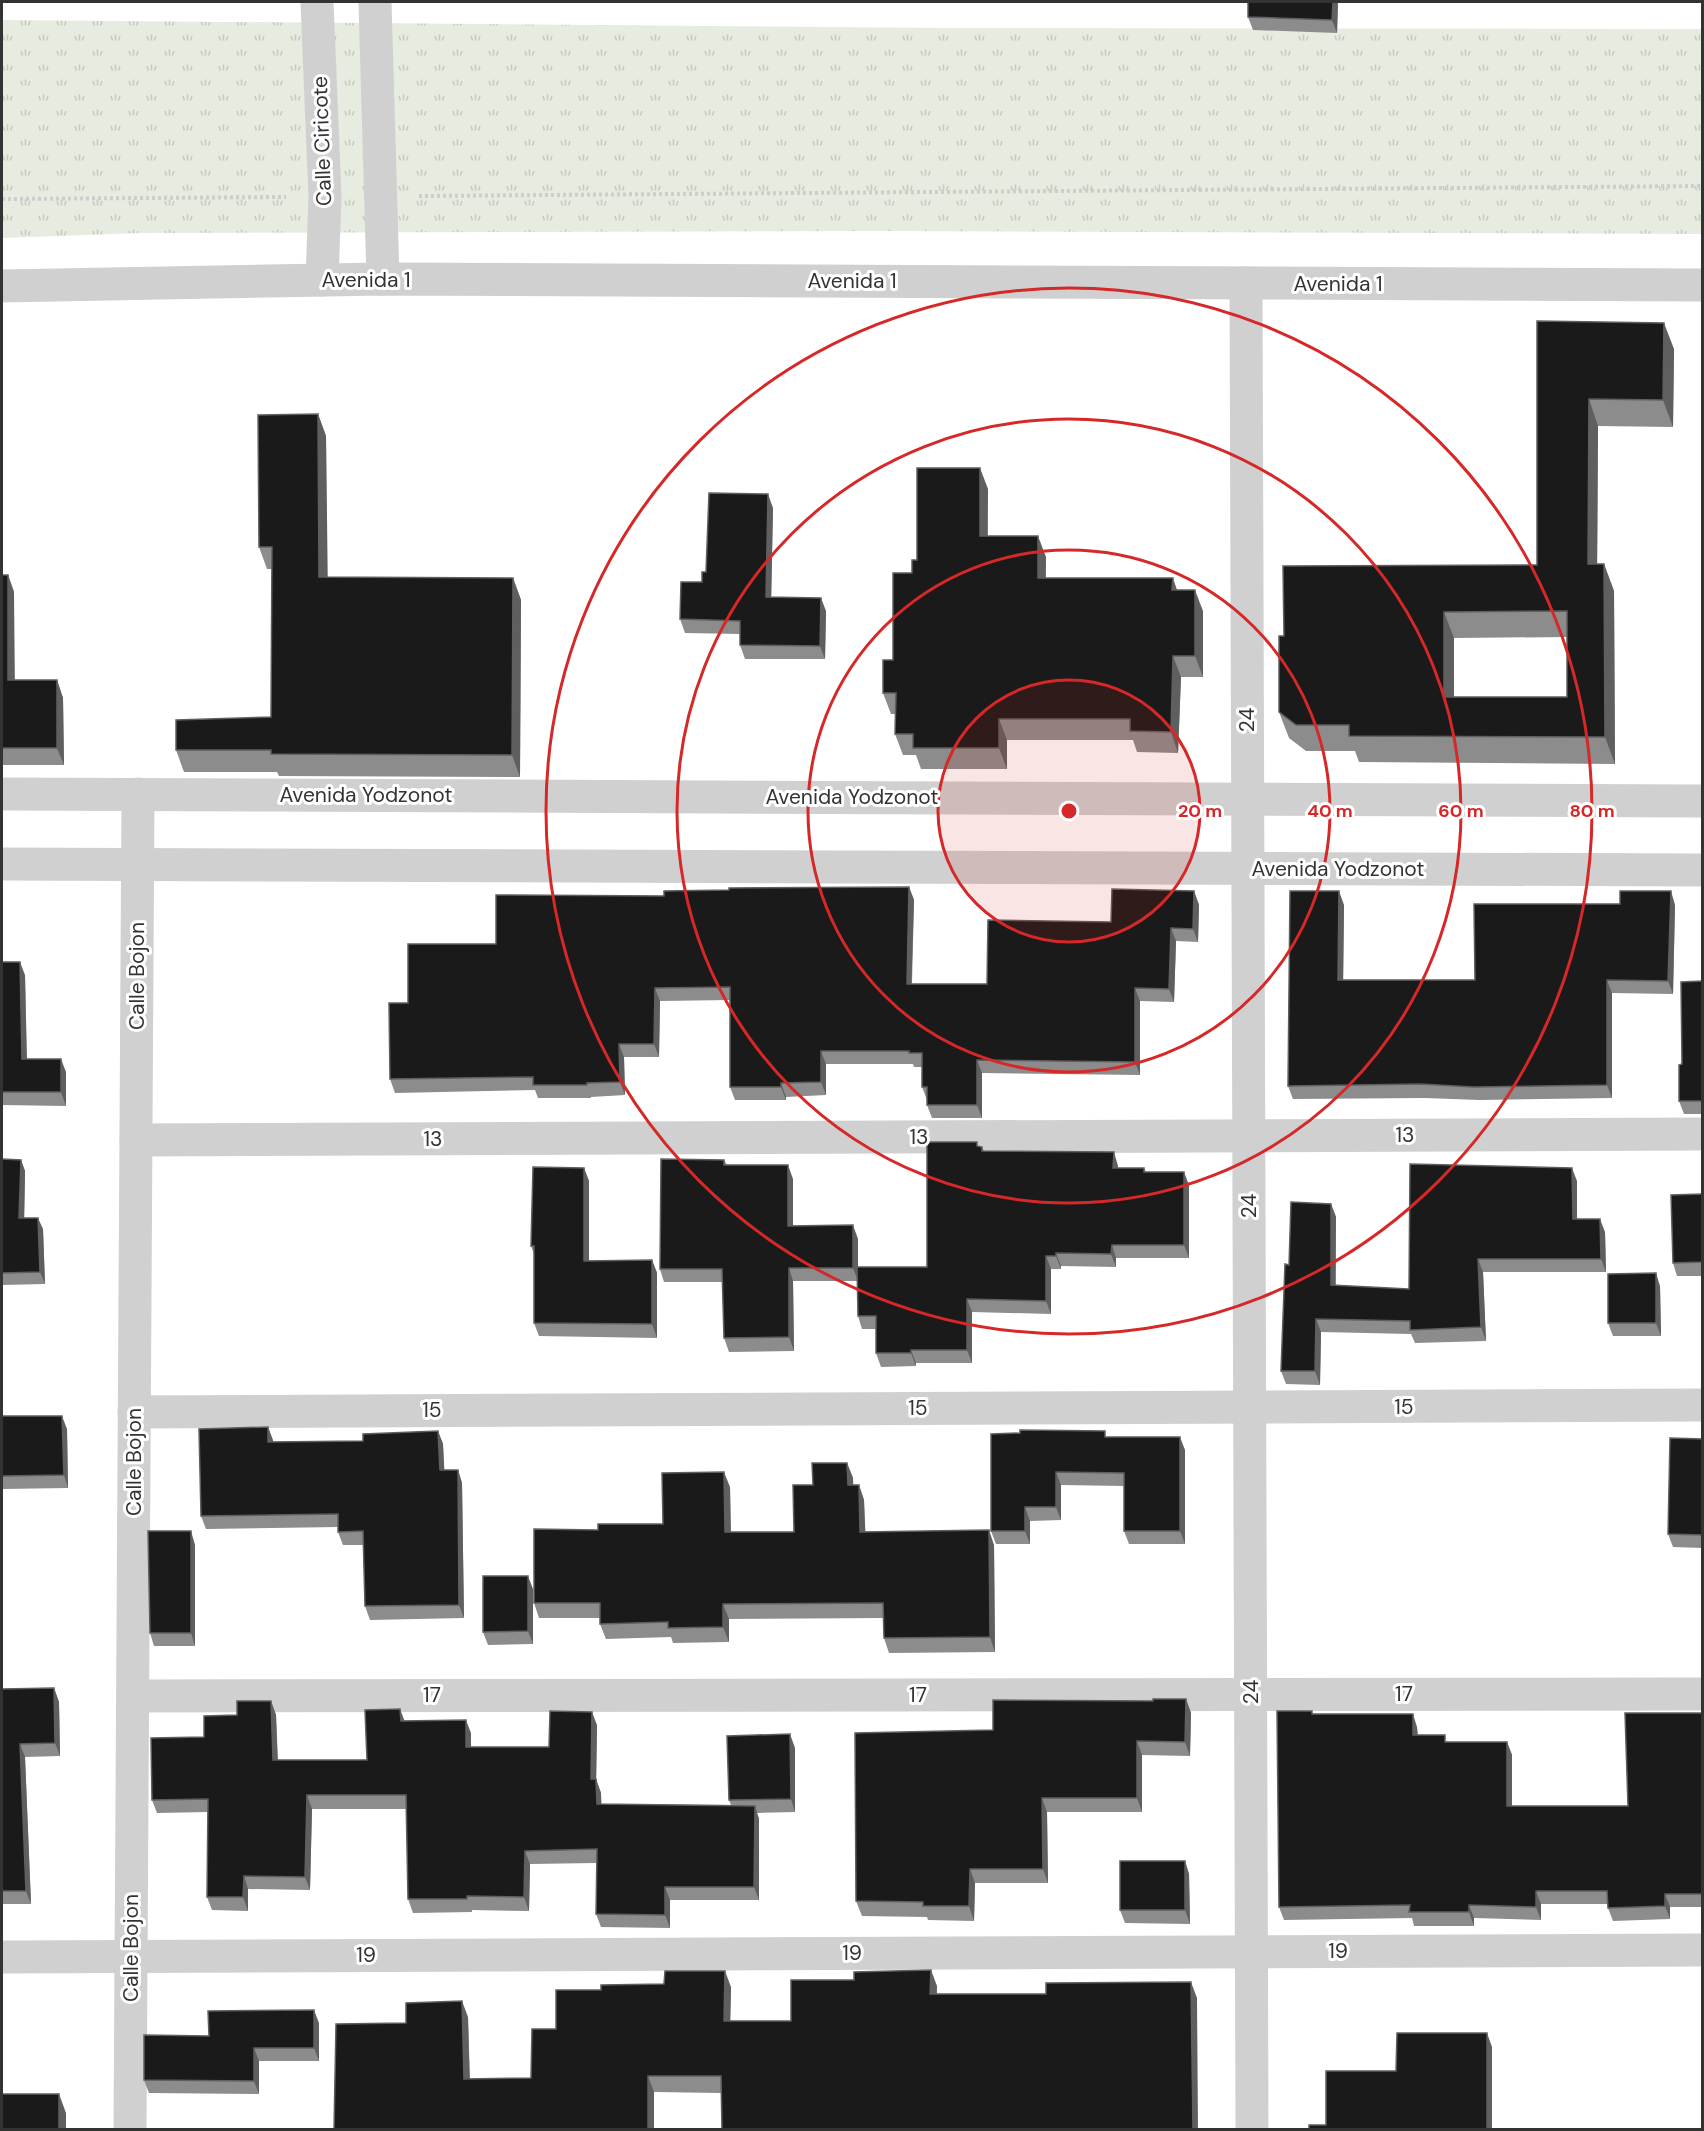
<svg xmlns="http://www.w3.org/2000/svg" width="1704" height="2131" viewBox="0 0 1704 2131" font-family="'DM Sans',sans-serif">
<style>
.grass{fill:url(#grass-tufts)}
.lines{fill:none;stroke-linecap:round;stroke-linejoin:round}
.path{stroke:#cdcdcd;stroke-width:4;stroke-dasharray:3 3;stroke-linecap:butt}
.street{stroke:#d0d0d0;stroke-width:33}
.wall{fill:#8c8c8c;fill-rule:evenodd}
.shaded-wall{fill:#5f5f5f}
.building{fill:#1a1a1a;stroke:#5f5f5f;stroke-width:1.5;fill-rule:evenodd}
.ring{fill:none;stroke:#d62828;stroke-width:3}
.labels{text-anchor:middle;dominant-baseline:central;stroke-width:6;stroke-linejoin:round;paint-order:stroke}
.street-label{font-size:21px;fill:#333;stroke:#fff}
.centre{fill:#d62828;stroke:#fff;stroke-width:3}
.ring-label{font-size:18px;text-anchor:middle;font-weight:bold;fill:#d62828;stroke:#fff;stroke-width:6;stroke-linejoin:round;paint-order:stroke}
</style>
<defs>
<pattern id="grass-tufts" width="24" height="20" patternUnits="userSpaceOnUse" patternTransform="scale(1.5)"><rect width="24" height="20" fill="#e6ecdf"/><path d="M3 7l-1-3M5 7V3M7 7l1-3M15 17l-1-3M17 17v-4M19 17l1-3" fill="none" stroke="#c6cbc0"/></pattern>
</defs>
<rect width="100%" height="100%" fill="#fff"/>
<polygon class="grass" points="2,20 954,28 1702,29 1702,234 881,231 141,233 2,238"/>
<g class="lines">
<g class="path">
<polyline points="419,196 1702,186"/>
<polyline points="2,199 286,197"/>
</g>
<g class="street">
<polyline points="317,2 325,197 322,280"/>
<polyline points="375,2 383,279"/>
<polyline points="1246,283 1252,2130"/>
<polyline points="2,286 383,279 1702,285"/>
<polyline points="2,794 1702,801"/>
<polyline points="2,864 1702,870"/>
<polyline points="136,1140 1702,1134"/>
<polyline points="134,1412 1702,1405"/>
<polyline points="133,1696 1702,1694"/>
<polyline points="2,1957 1702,1950"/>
<polyline points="130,2130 138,794"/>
</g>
</g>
<g class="wall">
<polygon points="1248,2 1338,2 1337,33 1253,30 1248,17"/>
<path d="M1537,321L1674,349L1673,427L1598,426L1597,564H1604L1614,591L1615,764L1359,762L1355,751H1306L1289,738L1279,712L1284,636L1537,565ZM1567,637V697H1454V638Z"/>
<polygon points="318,414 326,436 327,577 513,578 521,600 520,777 279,776 277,772 184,772 176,750 271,717 272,569 267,569 259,547"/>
<polygon points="988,489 988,536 1046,557 1046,578 1177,590 1203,611 1203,677 1181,677 1178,753 1137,752 1133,740 1007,740 1007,769 921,769 916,755 903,755 895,734 895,714 891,714 883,693 893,660 912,573 917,560"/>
<polygon points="773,508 771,597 826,611 825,659 745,659 740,645 740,634 685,633 680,619 702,582 706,572"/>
<polygon points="2,575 8,575 14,592 14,680 57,680 63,698 64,765 2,765"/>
<polygon points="909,887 914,900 912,984 987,984 1111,922 1194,891 1199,905 1198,942 1176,941 1174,1002 1140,1001 1140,1075 982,1073 982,1118 932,1118 927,1105 927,1100 922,1087 922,1067 914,1067 913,1064 826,1064 826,1095 786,1097 786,1100 735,1100 730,1087 730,1000 660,1001 659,1057 624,1057 625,1095 591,1097 591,1098 538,1098 535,1090 395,1093 390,1079 408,1003 496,944 664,896"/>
<polygon points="1344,905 1343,980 1475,980 1675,905 1673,994 1612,993 1612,1098 1479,1100 1425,1098 1293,1099 1288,1086"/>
<polygon points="2,962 25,975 27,1059 66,1072 66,1106 2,1105"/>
<polygon points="1702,981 1702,1114 1684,1114 1679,1101 1682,1064"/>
<polygon points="979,1146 982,1147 984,1151 1118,1166 1118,1168 1144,1168 1146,1172 1189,1185 1189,1258 1116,1258 1116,1267 1061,1266 1061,1269 1051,1269 1051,1314 972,1312 972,1363 916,1363 916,1366 881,1367 876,1353 876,1329 862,1329 858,1316 857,1281 793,1281 794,1351 729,1352 724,1338 723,1282 664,1282 660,1269 724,1160 727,1165 793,1179 793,1226 858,1239 858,1267 927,1267"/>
<polygon points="2,1159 21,1160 25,1171 24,1218 43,1229 45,1284 2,1285"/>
<polygon points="584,1168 589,1181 589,1261 652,1260 657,1273 657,1338 539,1336 534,1323 534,1254 531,1246"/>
<polygon points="1577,1181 1577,1219 1605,1232 1606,1272 1483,1272 1486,1341 1415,1343 1411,1334 1321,1332 1320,1385 1286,1384 1281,1371 1289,1265 1331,1204 1336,1217 1336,1286 1409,1289"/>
<polygon points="1702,1194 1702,1276 1677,1276 1673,1263"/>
<polygon points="1660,1286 1661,1336 1613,1336 1608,1323"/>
<polygon points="2,1416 67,1429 68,1488 2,1489"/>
<polygon points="268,1427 273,1442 363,1441 438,1431 443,1444 444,1470 458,1470 462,1483 464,1618 370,1620 365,1606 363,1545 343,1545 338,1532 338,1527 206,1529 201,1516"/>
<polygon points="991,1434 1107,1437 1185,1450 1185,1544 1129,1544 1124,1531 1124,1486 1061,1485 1061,1520 1030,1521 1030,1544 996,1544 991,1531"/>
<polygon points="1702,1439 1702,1548 1673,1547 1668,1534"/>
<polygon points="847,1463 853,1478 853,1485 859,1485 864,1500 865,1532 994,1545 995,1652 889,1653 884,1638 883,1618 729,1619 729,1642 673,1643 671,1637 606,1639 600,1624 600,1618 539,1618 534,1603 598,1530 663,1524 730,1487 731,1532 794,1532 813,1485"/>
<polygon points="195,1545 195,1646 154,1646 150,1633"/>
<polygon points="533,1589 533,1644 488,1645 483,1632"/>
<polygon points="54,1688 59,1702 60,1756 25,1757 31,1904 2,1904 2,1689"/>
<polygon points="1186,1699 1191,1713 1190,1756 1142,1755 1142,1812 1047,1812 1048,1883 975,1883 974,1921 928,1920 927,1917 862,1916 856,1901 993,1730 1153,1701"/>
<polygon points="271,1701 276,1715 278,1760 367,1760 404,1721 471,1733 471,1747 549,1747 597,1725 596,1779 601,1793 601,1804 731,1805 729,1800 795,1748 795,1812 757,1813 759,1819 759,1900 670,1900 670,1928 601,1927 596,1914 596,1863 530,1864 529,1911 472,1910 472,1912 413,1913 408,1899 407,1809 312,1809 310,1890 248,1889 248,1911 212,1910 207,1897 208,1812 157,1813 152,1800 204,1737 237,1715"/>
<polygon points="1702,1713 1702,1907 1670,1907 1670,1919 1613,1921 1608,1908 1608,1904 1541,1904 1541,1920 1474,1918 1474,1926 1414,1926 1412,1918 1284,1920 1279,1907 1313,1714 1417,1727 1418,1735 1448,1742 1507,1742 1512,1755 1512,1806 1628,1806"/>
<polygon points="1185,1861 1189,1874 1190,1924 1125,1923 1120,1910"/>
<polygon points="937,1986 937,1994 1197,1998 721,2093 654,2092 654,2130 334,2130 406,2023 468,2017 470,2079 531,2078 556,2029 601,1990 731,1987 730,2021 791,2021"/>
<polygon points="319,2023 319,2061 259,2061 259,2094 149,2093 144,2080 209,2036"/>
</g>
<g class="shaded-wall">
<polygon points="1333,2 1338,2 1337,33 1332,20"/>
<polygon points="1664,323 1674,349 1673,427 1663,400"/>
<polygon points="1589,399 1598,426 1597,591 1588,564"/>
<polygon points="318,414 326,436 328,599 319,577"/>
<polygon points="980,468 988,489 987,557 980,536"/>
<polygon points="768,494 773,508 771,610 766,597"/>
<polygon points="1038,536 1046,557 1045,599 1038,578"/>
<polygon points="1604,564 1614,591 1615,764 1605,737"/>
<polygon points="8,575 14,592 15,698 8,680"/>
<polygon points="513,578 521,600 520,777 512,755"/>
<polygon points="1173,578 1180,599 1172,590"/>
<polygon points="1195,590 1203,611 1203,677 1195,656"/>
<polygon points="821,598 826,611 825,659 820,646"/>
<polygon points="1444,612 1454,638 1454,724 1444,697"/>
<polygon points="1173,656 1181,677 1178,753 1171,732"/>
<polygon points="57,680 63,698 64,765 57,748"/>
<polygon points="999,719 1007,740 1007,769 999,748"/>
<polygon points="909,887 914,900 911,997 907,984"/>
<polygon points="1194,891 1199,905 1198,942 1193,929"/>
<polygon points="1339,891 1344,905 1343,994 1338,980"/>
<polygon points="1671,891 1675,905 1673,994 1668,981"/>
<polygon points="1171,928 1176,941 1174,1002 1169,989"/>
<polygon points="20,962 25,975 27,1072 22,1059"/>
<polygon points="1607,980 1612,993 1612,1098 1607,1085"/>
<polygon points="655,988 660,1001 659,1057 654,1044"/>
<polygon points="1135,988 1140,1001 1140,1075 1135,1062"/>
<polygon points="619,1044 624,1057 625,1095 620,1082"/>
<polygon points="821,1051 826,1064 826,1095 821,1082"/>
<polygon points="61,1059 66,1072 66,1106 61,1092"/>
<polygon points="977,1060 982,1073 982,1118 977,1105"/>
<polygon points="781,1083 786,1097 786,1100 781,1087"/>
<polygon points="1114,1152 1118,1166 1118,1182 1113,1168"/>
<polygon points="21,1160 25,1171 24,1230 19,1218"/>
<polygon points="788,1165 793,1179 793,1239 788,1226"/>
<polygon points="584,1168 589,1181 589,1274 584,1261"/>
<polygon points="1572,1168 1577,1181 1577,1232 1573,1219"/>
<polygon points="1184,1172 1189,1185 1189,1258 1184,1245"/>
<polygon points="1331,1204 1336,1217 1335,1299 1331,1285"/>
<polygon points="38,1218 43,1229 45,1284 40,1272"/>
<polygon points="1600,1219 1605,1232 1606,1272 1601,1259"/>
<polygon points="853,1225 858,1239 858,1281 853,1268"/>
<polygon points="1112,1245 1116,1258 1116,1267 1111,1254"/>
<polygon points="1056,1253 1061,1266 1061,1269 1056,1256"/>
<polygon points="1046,1256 1051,1269 1051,1314 1046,1301"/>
<polygon points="1478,1259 1483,1272 1486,1341 1481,1327"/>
<polygon points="652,1260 657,1273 657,1338 652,1324"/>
<polygon points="789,1268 793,1281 794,1351 789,1337"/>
<polygon points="1656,1273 1660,1286 1661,1336 1656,1323"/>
<polygon points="967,1299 972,1312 972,1363 967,1350"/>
<polygon points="1316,1319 1321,1332 1320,1385 1315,1371"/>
<polygon points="911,1350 916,1363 916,1366 911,1353"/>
<polygon points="62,1416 67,1429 68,1488 64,1475"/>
<polygon points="268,1427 273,1440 273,1456 268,1442"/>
<polygon points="438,1431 443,1444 445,1483 440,1470"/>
<polygon points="1180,1437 1185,1450 1185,1544 1180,1531"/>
<polygon points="847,1463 853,1478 854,1500 848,1485"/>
<polygon points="458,1470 462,1483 464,1618 459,1605"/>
<polygon points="724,1472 730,1487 731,1548 725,1532"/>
<polygon points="1056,1472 1061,1485 1061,1520 1056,1507"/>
<polygon points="859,1485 864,1500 866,1547 860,1532"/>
<polygon points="1025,1507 1030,1521 1030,1544 1025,1531"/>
<polygon points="989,1530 994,1545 995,1652 990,1637"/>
<polygon points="191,1531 195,1545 195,1646 191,1633"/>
<polygon points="528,1576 533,1589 533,1644 528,1631"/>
<polygon points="723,1604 729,1619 729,1642 723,1627"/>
<polygon points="54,1688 59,1702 60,1756 55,1743"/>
<polygon points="1186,1699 1191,1713 1190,1756 1185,1742"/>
<polygon points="271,1701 276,1715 278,1773 273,1760"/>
<polygon points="400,1709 405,1722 401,1721"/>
<polygon points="592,1712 597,1725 596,1793 591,1779"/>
<polygon points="1413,1714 1417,1727 1418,1749 1413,1735"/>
<polygon points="466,1720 471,1733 471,1760 466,1747"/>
<polygon points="790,1734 795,1748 795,1812 791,1799"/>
<polygon points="1137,1741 1142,1755 1142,1812 1137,1798"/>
<polygon points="1507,1742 1512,1755 1512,1819 1507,1806"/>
<polygon points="20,1744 25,1757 31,1904 26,1891"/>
<polygon points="596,1779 601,1793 602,1817 597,1804"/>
<polygon points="307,1795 312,1809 310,1890 305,1877"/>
<polygon points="1042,1798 1047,1812 1048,1883 1043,1869"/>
<polygon points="755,1806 759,1819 759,1900 754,1887"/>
<polygon points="525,1851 530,1864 529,1911 524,1897"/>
<polygon points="1185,1861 1189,1874 1190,1924 1185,1910"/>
<polygon points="970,1869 975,1883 974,1921 969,1906"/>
<polygon points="244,1876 248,1889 248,1911 243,1897"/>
<polygon points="665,1887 670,1900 670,1928 665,1915"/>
<polygon points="1536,1891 1541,1904 1541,1920 1536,1907"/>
<polygon points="1665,1894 1670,1907 1670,1919 1665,1906"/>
<polygon points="1469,1905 1474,1918 1474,1926 1469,1912"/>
<polygon points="931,1970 937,1986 936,2010 930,1994"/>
<polygon points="725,1971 731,1987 730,2038 724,2021"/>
<polygon points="1191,1982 1197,1998 1198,2130 1193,2130"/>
<polygon points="462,2001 468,2017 470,2095 464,2079"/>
<polygon points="314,2010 319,2023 319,2061 314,2048"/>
<polygon points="1487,2033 1492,2047 1492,2130 1487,2130"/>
<polygon points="254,2048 259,2061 259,2094 254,2081"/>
<polygon points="648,2076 654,2092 654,2130 648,2130"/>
<polygon points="59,2094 66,2113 66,2130 59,2130"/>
</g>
<g class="building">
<polygon points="1248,2 1333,2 1332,20 1248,17"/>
<path d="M1537,321L1664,323L1663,400L1589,399L1588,564H1604L1605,737L1349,736V725H1296L1279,712V636H1284L1283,566L1537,565ZM1567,611V697H1444V612Z"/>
<polygon points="318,414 319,577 513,578 512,755 271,754 271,750 176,750 176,720 271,717 272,547 259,547 258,415"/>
<polygon points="917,468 980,468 980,536 1038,536 1038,578 1173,578 1172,590 1195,590 1195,656 1173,656 1171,732 1130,731 1130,719 999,719 999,748 913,748 913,734 895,734 896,693 883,693 883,660 893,660 893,573 912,573 912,560 917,560"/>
<polygon points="709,493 768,494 766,597 821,598 820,646 740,645 740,621 680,619 681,582 702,582 702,572 706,572"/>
<polygon points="2,575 8,575 8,680 57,680 57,748 2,748"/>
<polygon points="909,887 907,984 987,984 988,920 1111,922 1112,889 1194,891 1193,929 1171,928 1169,989 1135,988 1135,1062 977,1060 977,1105 927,1105 927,1087 922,1087 922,1053 909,1053 909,1051 821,1051 821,1082 781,1083 781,1087 730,1087 730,987 655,988 654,1044 619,1044 620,1082 587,1083 587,1085 533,1085 533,1077 390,1079 389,1003 408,1003 408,944 496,944 496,895 664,896 664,891 729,890 729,888"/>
<polygon points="1290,891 1339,891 1338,980 1475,980 1474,904 1620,904 1620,891 1671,891 1668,981 1607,980 1607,1085 1474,1087 1420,1084 1288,1086"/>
<polygon points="2,962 20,962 22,1059 61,1059 61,1092 2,1092"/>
<polygon points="1702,981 1702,1101 1679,1101 1679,1065 1682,1064 1681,982"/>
<polygon points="927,1142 977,1142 977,1146 982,1147 982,1151 1114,1152 1113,1168 1144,1168 1144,1172 1184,1172 1184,1245 1112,1245 1111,1254 1056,1253 1056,1256 1046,1256 1046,1301 967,1299 967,1350 911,1350 911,1353 876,1353 876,1316 858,1316 857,1267 927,1267"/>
<polygon points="2,1159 21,1160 19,1218 38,1218 40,1272 2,1273"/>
<polygon points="661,1159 724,1160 724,1165 788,1165 788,1226 853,1225 853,1268 789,1268 789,1337 724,1338 722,1269 660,1269"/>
<polygon points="1410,1164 1572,1168 1573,1219 1600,1219 1601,1259 1478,1259 1481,1327 1410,1330 1410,1321 1316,1319 1315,1371 1281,1371 1285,1264 1289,1265 1291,1202 1331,1204 1331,1285 1409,1289"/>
<polygon points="533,1167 584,1168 584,1261 652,1260 652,1324 534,1323 534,1246 531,1246"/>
<polygon points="1702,1194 1702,1262 1673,1263 1671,1195"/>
<polygon points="1656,1273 1656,1323 1608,1323 1608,1274"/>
<polygon points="2,1416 62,1416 64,1475 2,1476"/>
<polygon points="268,1427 268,1442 363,1441 363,1434 438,1431 440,1470 458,1470 459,1605 365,1606 363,1531 338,1532 338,1514 201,1516 199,1429"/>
<polygon points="1020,1430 1105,1431 1105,1437 1180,1437 1180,1531 1124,1531 1124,1473 1056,1472 1056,1507 1025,1507 1025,1531 991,1531 991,1434 1020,1433"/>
<polygon points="1670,1438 1702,1439 1702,1535 1668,1534"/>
<polygon points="812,1463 847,1463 848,1485 859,1485 860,1532 989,1530 990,1637 884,1638 883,1603 723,1604 723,1627 668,1628 668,1622 600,1624 600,1603 534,1603 534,1529 598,1530 598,1524 663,1524 662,1473 724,1472 725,1532 794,1532 793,1485 813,1485"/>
<polygon points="148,1531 191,1531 191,1633 150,1633"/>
<polygon points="483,1576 528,1576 528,1631 483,1632"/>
<polygon points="54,1688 55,1743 20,1744 26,1891 2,1891 2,1689"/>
<polygon points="1153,1699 1186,1699 1185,1742 1137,1741 1137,1798 1042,1798 1043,1869 970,1869 969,1906 923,1906 923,1902 856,1901 855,1733 993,1730 993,1700 1153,1701"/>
<polygon points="237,1701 271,1701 273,1760 367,1760 365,1710 400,1709 401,1721 466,1720 466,1747 549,1747 550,1711 592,1712 591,1779 596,1779 597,1804 755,1806 754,1887 665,1887 665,1915 596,1914 597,1849 525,1851 524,1897 467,1896 467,1899 408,1899 406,1795 307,1795 305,1877 244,1876 243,1897 207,1897 208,1799 152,1800 151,1738 204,1737 204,1716 237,1715"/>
<polygon points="1277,1711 1312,1711 1312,1714 1413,1714 1413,1735 1445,1735 1445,1742 1507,1742 1507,1806 1628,1806 1625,1713 1702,1713 1702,1894 1665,1894 1665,1906 1608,1908 1607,1891 1536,1891 1536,1907 1469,1905 1469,1912 1409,1912 1410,1905 1279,1907"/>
<polygon points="790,1734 791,1799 729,1800 727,1736"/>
<rect x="1120" y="1861" width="65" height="49"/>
<polygon points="931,1970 930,1994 1046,1994 1046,1983 1191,1982 1193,2130 722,2130 721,2076 648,2076 648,2130 334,2130 336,2024 406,2023 406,2003 462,2001 464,2079 531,2078 532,2029 556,2029 556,1990 601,1990 601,1985 664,1984 665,1971 725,1971 724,2021 791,2021 791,1980 854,1980 854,1972"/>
<polygon points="314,2010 314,2048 254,2048 254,2081 144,2080 144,2035 209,2036 208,2011"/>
<polygon points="1397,2033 1487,2033 1487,2130 1309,2130 1309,2125 1326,2125 1326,2071 1396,2071"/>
<rect x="2" y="2094" width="57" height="36"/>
</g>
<circle cx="1069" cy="811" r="131" fill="#d62828" fill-opacity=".12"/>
<g class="ring">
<circle cx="1069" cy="811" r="131"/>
<circle cx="1069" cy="811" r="261"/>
<circle cx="1069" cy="811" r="392"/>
<circle cx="1069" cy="811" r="523"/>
</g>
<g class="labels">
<g class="street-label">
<text transform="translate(322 141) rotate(-92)">Calle Ciricote</text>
<text x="366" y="280">Avenida 1</text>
<text x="852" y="281">Avenida 1</text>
<text x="1338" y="284">Avenida 1</text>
<text transform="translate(1247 720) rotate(-90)">24</text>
<text x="366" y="795">Avenida Yodzonot</text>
<text x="852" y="797">Avenida Yodzonot</text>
<text x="1338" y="869">Avenida Yodzonot</text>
<text transform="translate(137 976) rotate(-90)">Calle Bojon</text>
<text x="1405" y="1135">13</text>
<text x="919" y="1137">13</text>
<text x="433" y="1139">13</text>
<text transform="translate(1249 1206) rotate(-90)">24</text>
<text x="1404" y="1407">15</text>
<text x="918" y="1408">15</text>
<text x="432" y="1410">15</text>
<text transform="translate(134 1462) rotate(-90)">Calle Bojon</text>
<text transform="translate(1251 1692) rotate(-90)">24</text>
<text x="1404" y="1694">17</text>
<text x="432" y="1695">17</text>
<text x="918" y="1695">17</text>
<text transform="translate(131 1948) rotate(-90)">Calle Bojon</text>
<text x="1338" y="1951">19</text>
<text x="852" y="1953">19</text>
<text x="366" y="1955">19</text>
</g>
</g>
<circle cx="1069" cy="811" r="9" class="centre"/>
<g class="ring-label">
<text x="1200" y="817">20 m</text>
<text x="1330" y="817">40 m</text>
<text x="1461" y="817">60 m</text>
<text x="1592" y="817">80 m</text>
</g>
<rect width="1704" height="2131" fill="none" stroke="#333333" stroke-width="6"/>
</svg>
